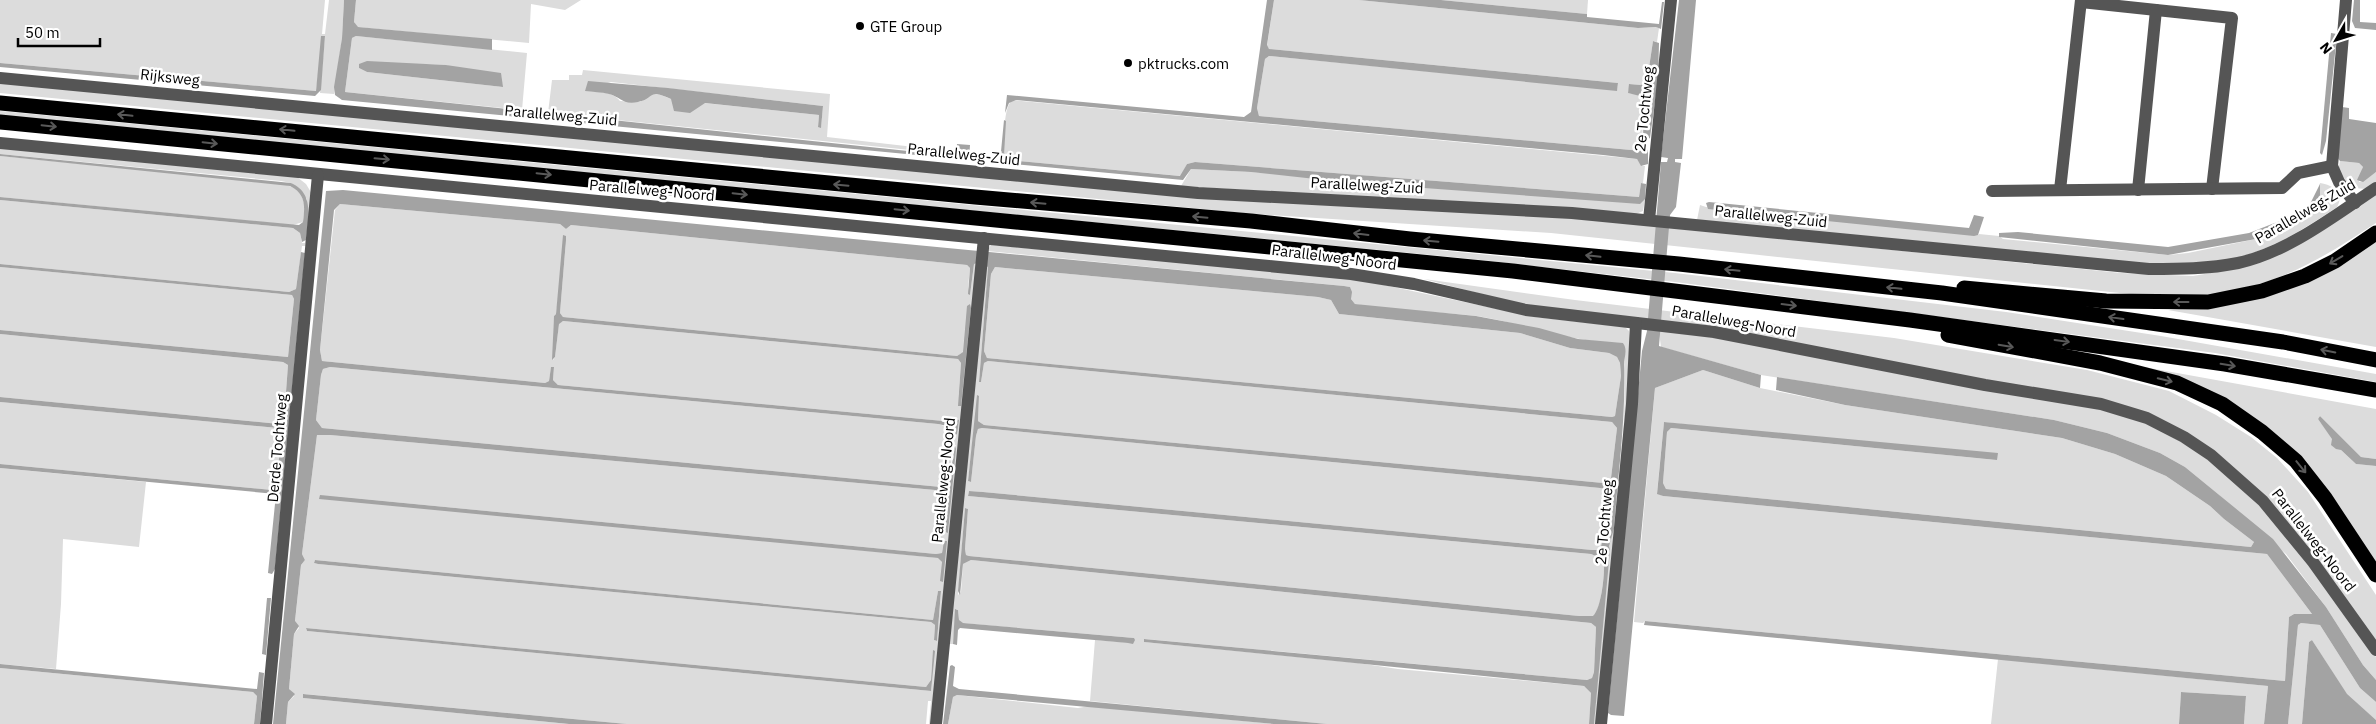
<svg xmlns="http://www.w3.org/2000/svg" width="2376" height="724" viewBox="0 0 2376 724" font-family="'IBM Plex Sans',sans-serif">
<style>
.green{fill:#dcdcdc;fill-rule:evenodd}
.water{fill:#a3a3a3;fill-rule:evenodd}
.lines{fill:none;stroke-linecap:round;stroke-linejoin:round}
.minor{stroke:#555;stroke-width:12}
.highway{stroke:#000;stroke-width:15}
.oneway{stroke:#595959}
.poi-dot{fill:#000;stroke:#fff;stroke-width:2}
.labels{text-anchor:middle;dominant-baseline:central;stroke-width:5;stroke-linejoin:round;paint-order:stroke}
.poi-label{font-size:15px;fill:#000;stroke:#fff;text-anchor:start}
.street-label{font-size:15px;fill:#000;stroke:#fff}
</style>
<rect width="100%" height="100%" fill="#fff"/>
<g class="green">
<polygon points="0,0 325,0 322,34 325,34 329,0 344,0 342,38 334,94 320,93 325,36 323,36 316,91 0,63"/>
<polygon points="356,0 581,0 565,10 531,4 529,43 357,27 354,22"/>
<polygon points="1274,0 1359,0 1638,28 1657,27 1659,28 1657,42 1653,41 1647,81 1641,85 1630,84 1628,93 1640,95 1645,101 1642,123 1643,138 1646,140 1646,149 1642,151 1259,116 1257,108 1265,59 1269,56 1617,90 1618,83 1269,49 1267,46"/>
<polygon points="1441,0 1588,0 1587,14"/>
<path d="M356,36L527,53L522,110L345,92L352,38ZM419,64L446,65L503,87L367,72L359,68Z"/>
<path d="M583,70L830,94L827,137L923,148L920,151L548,113L552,80H569V75H582ZM611,82L823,106L821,127H818L819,115L704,103L671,99L661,95L650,94L640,102L620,101C613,91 596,92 585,90Z"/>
<path d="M0,82L556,136L1555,216L2121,273L2193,276L2240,268L2376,194V223C2326,256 2284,282 2223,293C2196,297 2167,295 2139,295L1551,233L1254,214L0,93Z"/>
<path d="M1012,100L1637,159L1642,166H1645L1643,183H1641L1639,197L1195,162L1187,164L1181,176L1008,160L1004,157C1005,142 1002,110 1012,100Z"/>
<polygon points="0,111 1675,273 2006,312 2161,336 2376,374 2376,382 2215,353 1675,282 1472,259 0,116"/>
<polygon points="0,147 297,177 306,184 312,194 306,246 302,246 296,289 289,292 0,264 0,200 293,228 300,233 302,243 305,243 307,199 291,183 281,181 0,154"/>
<path d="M0,156L280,183C305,189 306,200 303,222L293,225L0,197Z"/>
<polygon points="2340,161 2359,163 2363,167 2359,182 2363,181 2376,172 2376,184 2367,189 2353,188 2338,172"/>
<polygon points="1191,169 1251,172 1645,199 1643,211 1636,214 1181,186"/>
<path d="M2320,183C2333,185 2345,193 2337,207C2300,232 2260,257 2214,262C2194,264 2173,263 2152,264L1697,220L1700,205L1706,207L1978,235L1979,234L1999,236L2003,239L2168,255L2188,253L2256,239L2303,220L2316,209Z"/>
<path d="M340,204L560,224L566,229L571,225L967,265L970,268L968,287L970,295L974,264L978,263L934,724H929L931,701H928L926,724H627L304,694L303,698L569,724H286L288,702L294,696L289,689L294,634L299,628L295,622L301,565L305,560L302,554L317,435H330L946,491L948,494L945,532L948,533L956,445L953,446L949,483L948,486L941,487L322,428L316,420L321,375L323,369L330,367L938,424L954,429L956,419L954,422L558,385L553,380L554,367L551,368L549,381L545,383L322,361L320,350L335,210ZM566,240L560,313L563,317L957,356L963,352L967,306L958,405L961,363L958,359L563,321L559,323L555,357L553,360L554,316L556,314ZM320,495L936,554L942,553L944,541L940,581L942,562L939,558ZM315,560L933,620L938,591L941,592L937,641L934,640L935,625L931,622L318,564L314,563ZM306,628L926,687L931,680L933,650L931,691L307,631Z"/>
<polygon points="2376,238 2376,347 2168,310 2214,306"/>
<path d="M991,245L1346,277L1535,317L1625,327L1629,331L1631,389L1599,724H1594L1608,546L1614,529C1618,476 1627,423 1624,370C1624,360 1626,352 1623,343C1573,343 1526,324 1477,316C1436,311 1395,312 1355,304L1351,299L1350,287L1344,286L987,251Z"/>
<path d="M984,263L988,267L987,281L979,382H981L984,363L988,361L1612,422L1617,428L1611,478L1603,483L984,425L978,421L979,396H978L968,481L971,482L976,436L978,429L982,428L1600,488L1605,489C1608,500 1604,540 1600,550H1592L983,492L969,491L968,496L1591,554L1598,557C1601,560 1604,564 1604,568C1604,578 1601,608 1594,616H1579L969,556L966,555L965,549L968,509L965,508L958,595L961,592L963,564L971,560L1591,623L1596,627L1594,672L1592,678L1587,680L1145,639L1144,642L1358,663L1398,669L1584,686L1591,693L1589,724H1327L1090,701L1095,640L1133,643L1134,638L962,623L959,621L958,610L956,609L953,644H949Z"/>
<polygon points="0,267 292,295 294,299 288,357 0,330"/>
<polygon points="995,267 1318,297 1331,300 1339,314 1520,333 1570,348 1609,353 1617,357 1620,363 1621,376 1615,416 1612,417 987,358 984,351 991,274"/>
<polygon points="1424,279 1575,300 1894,338 2087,370 2169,391 2216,415 2251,437 2277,458 2308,492 2376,595 2376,642 2266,498 2132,408 1531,307"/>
<polygon points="1661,330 1714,336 2100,409 2145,422 2197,451 2243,488 2283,530 2376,657 2376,680 2363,665 2326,607 2286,554 2219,495 2185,467 2160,453 2107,433 2054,420 1761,375 1661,347 1659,332"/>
<polygon points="0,334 283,362 288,365 284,419 279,424 0,397"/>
<polygon points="2144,367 2376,409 2376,459 2361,457 2320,416 2318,419 2341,450 2356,464 2376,466 2376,567 2272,436"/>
<polygon points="1703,370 1760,388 1845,405 2062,438 2115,454 2166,476 2210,506 2224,519 2254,542 2251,547 1666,489 1663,483 1667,432 1671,428 1997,460 1664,422 1657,493 1663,496 2267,554 2312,614 2294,614 2289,617 2285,681 1645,621 1643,623 1634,622 1655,388"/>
<polygon points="0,402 278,428 282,431 276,487 272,490 0,464"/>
<polygon points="0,468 146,482 139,547 63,539 61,604 56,669 0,664"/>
<polygon points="2301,623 2320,625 2360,688 2376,702 2376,720 2347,695 2312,640 2309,642 2302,724 2288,724 2298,625"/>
<polygon points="1998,659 2268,686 2264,724 2244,724 2246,696 2181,692 2179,724 1991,724"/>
<polygon points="0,668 253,692 257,696 254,724 0,724"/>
<polygon points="957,695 1078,708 1090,706 1274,724 948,724 953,697"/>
</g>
<g class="water">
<polygon points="344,0 356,0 354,22 358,27 492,39 492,50 356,36 352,38 345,92 956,156 957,144 970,145 969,160 342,100 335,95 334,87 342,38"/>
<polygon points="1267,0 1274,0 1267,45 1269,49 1618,83 1617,91 1269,56 1265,59 1257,108 1259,116 1642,151 1646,149 1648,150 1648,164 1641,166 1637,159 1603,155 1016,100 1009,103 1005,113 1007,95 1244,117 1251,112"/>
<polygon points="1359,0 1441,0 1587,14 1587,17 1659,24 1662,2 1664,2 1661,29 1656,27 1638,28"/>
<polygon points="1679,0 1696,0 1682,159 1675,159 1675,162 1681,163 1676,207 1670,215 1659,346 1761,375 1760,388 1703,370 1655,388 1624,716 1611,715 1608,713 1642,351 1647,331 1661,162 1667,162 1668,158 1661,157"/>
<polygon points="2354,0 2360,0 2360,22 2376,23 2376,30 2355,28 2352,21"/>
<polygon points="2331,33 2337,34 2326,141 2322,155 2320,153"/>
<polygon points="321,36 325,36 321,90 315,96 0,67 0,63 316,91"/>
<polygon points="1653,41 1659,43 1658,80 1650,138 1646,140 1643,138 1644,97 1628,93 1629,84 1641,85 1647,81"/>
<polygon points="367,61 446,65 501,73 503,87 367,72 359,68 359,64"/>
<path d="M588,81L668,88L823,106L821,128L818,127L819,115L705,103L690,113L674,111L671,99C647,88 654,99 638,102C622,105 621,97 609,94C601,92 593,92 585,91Z"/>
<polygon points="2342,107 2349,108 2349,119 2376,123 2376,172 2363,182 2357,180 2363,167 2359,163 2340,161 2337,157"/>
<polygon points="1004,120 1006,121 1004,156 1008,160 1180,176 1187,164 1195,162 1639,197 1641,183 1646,184 1645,199 1640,204 1343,182 1251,172 1191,169 1183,180 1003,163 1000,162"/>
<path d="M0,154L291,183C315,193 308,220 306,240L302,242L300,233L293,228L0,200V197L299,225L303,222C305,206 306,194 290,186L0,156Z"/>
<polygon points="2320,184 2320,195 2316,208 2320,209 2303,220 2256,239 2168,255 1999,237 1999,233 2018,232 2168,247 2249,233 2290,217 2309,206"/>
<path d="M343,190L1344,286L1350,287L1352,292L1351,299L1355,304L1476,316L1539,328L1578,339L1623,343C1628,350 1624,357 1624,365C1626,420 1618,474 1614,529L1609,546L1610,550L1594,724H1589L1591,693L1584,686L1144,642V639L1587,680L1592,678L1594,672L1596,627L1591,623L971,560L963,564L960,595L958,591L965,508L968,509L965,549L966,555L969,556L1579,616H1593C1601,609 1604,578 1604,568C1604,564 1601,560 1598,557L1591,554L968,496L969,491L983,492L1592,550H1600C1604,540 1608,499 1605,489L1600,488L982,428L978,429L976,436L971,482L968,481L977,395L979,396L978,421L984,425L1603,483L1611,478L1617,428L1612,422L988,361L984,363L981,382H979L988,267L978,263L974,264L970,295L968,294L970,268L967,265L571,225L566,229L560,224L340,204L334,210L320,350L322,361L545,383L549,381L551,367H554L553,380L558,385L954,422L956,419L959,420L957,434L955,435L952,427L938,424L330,367L323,369L321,375L316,420L322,428L941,487L948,486L949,483L955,445L956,449L948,533L945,532L948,494L946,491L330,435H317L302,554L305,560L301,565L295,621L299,626L294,634L289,689L295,694L288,702L286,724H273L326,191ZM995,267L1318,297L1331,300L1339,314L1520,333L1570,348L1609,353L1617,357L1620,363L1621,376L1615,416L1612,417L987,358L984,351L991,274Z"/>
<polygon points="1709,202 1969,228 1974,215 1984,217 1978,235 1974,236 1708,209 1706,203"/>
<polygon points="563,235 566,236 566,240 560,313 563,317 957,356 963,352 967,306 970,304 971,308 961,406 958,406 961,363 958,359 563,321 559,324 555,357 552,360 554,316 556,314"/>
<polygon points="301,252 305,253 275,569 272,574 268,573 276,494 0,468 0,464 272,490 276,486 282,431 278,428 0,402 0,397 279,424 284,419 288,365 283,362 0,334 0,330 288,357 294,299 292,295 0,267 0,264 289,292 296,289"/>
<polygon points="1777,377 2054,420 2107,433 2160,453 2185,467 2273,539 2326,607 2363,665 2376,680 2376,702 2360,688 2320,625 2301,623 2298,625 2288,724 2264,724 2268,686 1644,625 1645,621 2285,681 2289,617 2294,614 2312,614 2267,554 1663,496 1657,494 1664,422 1998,453 1997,460 1671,428 1667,432 1663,483 1666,489 2251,547 2254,542 2224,519 2210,506 2166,476 2115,454 2062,438 1845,405 1776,390"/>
<polygon points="2320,416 2361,457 2376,459 2376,466 2356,464 2341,450 2336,449 2331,445 2332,439 2318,419"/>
<polygon points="320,495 936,554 942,553 944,541 947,541 943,582 940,581 942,562 938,558 319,499"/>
<polygon points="315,560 933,620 938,591 941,591 937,641 934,640 935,625 931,622 318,564 314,563"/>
<polygon points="267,598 271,598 266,655 262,654"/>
<polygon points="955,609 958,610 959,620 963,623 1134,638 1135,640 1133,644 1128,643 960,628 958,630 957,645 953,644"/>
<polygon points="306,628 926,687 931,680 933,650 935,651 931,691 307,631"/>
<polygon points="2312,640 2347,694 2376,720 2376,724 2302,724 2309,642"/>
<polygon points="0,664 257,689 259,672 264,673 260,724 254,724 257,696 253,692 0,668"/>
<polygon points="952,665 955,667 953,686 959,689 1327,724 1274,724 957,695 953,697 948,724 943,724 950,666"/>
<polygon points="2181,692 2246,696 2244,724 2179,724"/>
<polygon points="303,694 627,724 569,724 303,698"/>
</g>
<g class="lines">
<g class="minor">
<polyline points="2346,0 2332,166 2339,182 2355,203"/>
<polyline points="2081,2 2232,18 2212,189"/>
<path d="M0,78L1198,193L1572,213L2149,269C2179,269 2208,269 2238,263C2288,252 2334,216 2376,188"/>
<polyline points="0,143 1351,274 1414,284 1526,310 1714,332 1985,385 2101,404 2147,418 2184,437 2211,455 2263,501 2313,562 2376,650"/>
<polyline points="2060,190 2081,0"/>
<polyline points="2138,190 2156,10"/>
<polyline points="1992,191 2282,188 2298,173 2332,166"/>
<polyline points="1649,220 1671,0"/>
<polyline points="266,724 318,175"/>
<polyline points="936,724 984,238"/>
<polyline points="1601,724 1632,404 1636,323"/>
</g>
<g class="highway">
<polyline points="0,103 975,197 1251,221 1410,239 1679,264 1942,293 2283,342 2376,360"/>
<polyline points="0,122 1513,271 1910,320 2225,364 2376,390"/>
<polyline points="1964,288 2106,301 2208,302 2262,291 2305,276 2335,261 2376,233"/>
<polyline points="1948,335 2100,363 2177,383 2222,404 2262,432 2296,461 2325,498 2376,575"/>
</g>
</g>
<defs><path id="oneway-shaft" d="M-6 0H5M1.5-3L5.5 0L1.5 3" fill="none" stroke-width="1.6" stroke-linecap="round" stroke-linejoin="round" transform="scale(1.25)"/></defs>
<g class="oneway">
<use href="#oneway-shaft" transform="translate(125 115) rotate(-174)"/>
<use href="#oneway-shaft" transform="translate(49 126) rotate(6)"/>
<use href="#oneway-shaft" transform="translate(287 130) rotate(-174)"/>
<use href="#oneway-shaft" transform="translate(210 143) rotate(6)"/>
<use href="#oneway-shaft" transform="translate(382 159) rotate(5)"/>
<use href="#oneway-shaft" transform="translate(544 174) rotate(6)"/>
<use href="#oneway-shaft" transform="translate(841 185) rotate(-175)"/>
<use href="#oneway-shaft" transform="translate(740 194) rotate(6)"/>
<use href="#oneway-shaft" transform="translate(1038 203) rotate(-175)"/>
<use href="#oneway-shaft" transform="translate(902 210) rotate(6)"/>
<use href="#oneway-shaft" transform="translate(1200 217) rotate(-175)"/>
<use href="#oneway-shaft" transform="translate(1361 234) rotate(-173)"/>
<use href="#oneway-shaft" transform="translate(1431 241) rotate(-175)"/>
<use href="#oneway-shaft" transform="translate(1593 256) rotate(-174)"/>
<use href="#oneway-shaft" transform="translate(2336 260) rotate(149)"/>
<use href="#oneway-shaft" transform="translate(1732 270) rotate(-174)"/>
<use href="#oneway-shaft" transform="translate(1894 288) rotate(-174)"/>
<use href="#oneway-shaft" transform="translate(2181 302) rotate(-180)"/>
<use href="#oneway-shaft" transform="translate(1789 305) rotate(7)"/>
<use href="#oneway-shaft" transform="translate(2116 318) rotate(-172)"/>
<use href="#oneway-shaft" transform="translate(2062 341) rotate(8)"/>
<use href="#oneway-shaft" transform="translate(2006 346) rotate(10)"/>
<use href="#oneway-shaft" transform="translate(2328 351) rotate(-169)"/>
<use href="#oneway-shaft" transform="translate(2228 365) rotate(9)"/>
<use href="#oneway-shaft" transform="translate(2165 380) rotate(14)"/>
<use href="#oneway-shaft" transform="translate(2301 467) rotate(51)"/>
</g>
<g class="poi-dot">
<circle cx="860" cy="26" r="5"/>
<circle cx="1128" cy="63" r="5"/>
</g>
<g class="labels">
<g class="poi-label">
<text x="870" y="26">GTE Group</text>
<text x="1138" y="63">pktrucks.com</text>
</g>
<g class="street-label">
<text transform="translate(170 77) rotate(6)">Rijksweg</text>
<text transform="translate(1644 109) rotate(-84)">2e Tochtweg</text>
<text transform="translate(561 115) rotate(5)">Parallelweg-Zuid</text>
<text transform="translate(964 154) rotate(6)">Parallelweg-Zuid</text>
<text transform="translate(1367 185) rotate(3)">Parallelweg-Zuid</text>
<text transform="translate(652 190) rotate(5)">Parallelweg-Noord</text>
<text transform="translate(2305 211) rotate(-30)">Parallelweg-Zuid</text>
<text transform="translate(1771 216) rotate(6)">Parallelweg-Zuid</text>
<text transform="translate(1334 257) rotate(7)">Parallelweg-Noord</text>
<text transform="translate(1734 321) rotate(10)">Parallelweg-Noord</text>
<text transform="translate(277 448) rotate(-85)">Derde Tochtweg</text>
<text transform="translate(943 480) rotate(-84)">Parallelweg-Noord</text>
<text transform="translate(1604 522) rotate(-85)">2e Tochtweg</text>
<text transform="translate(2314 540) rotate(52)">Parallelweg-Noord</text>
</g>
</g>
<g transform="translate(2336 40) rotate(231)" stroke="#ffffff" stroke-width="4" paint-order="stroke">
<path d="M0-4L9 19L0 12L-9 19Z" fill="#000000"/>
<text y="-8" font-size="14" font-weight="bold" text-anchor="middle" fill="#000000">N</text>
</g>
<path d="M18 38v8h82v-8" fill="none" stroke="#000000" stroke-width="2.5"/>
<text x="25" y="38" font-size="15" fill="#000000" stroke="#ffffff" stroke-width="4" paint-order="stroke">50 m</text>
</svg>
